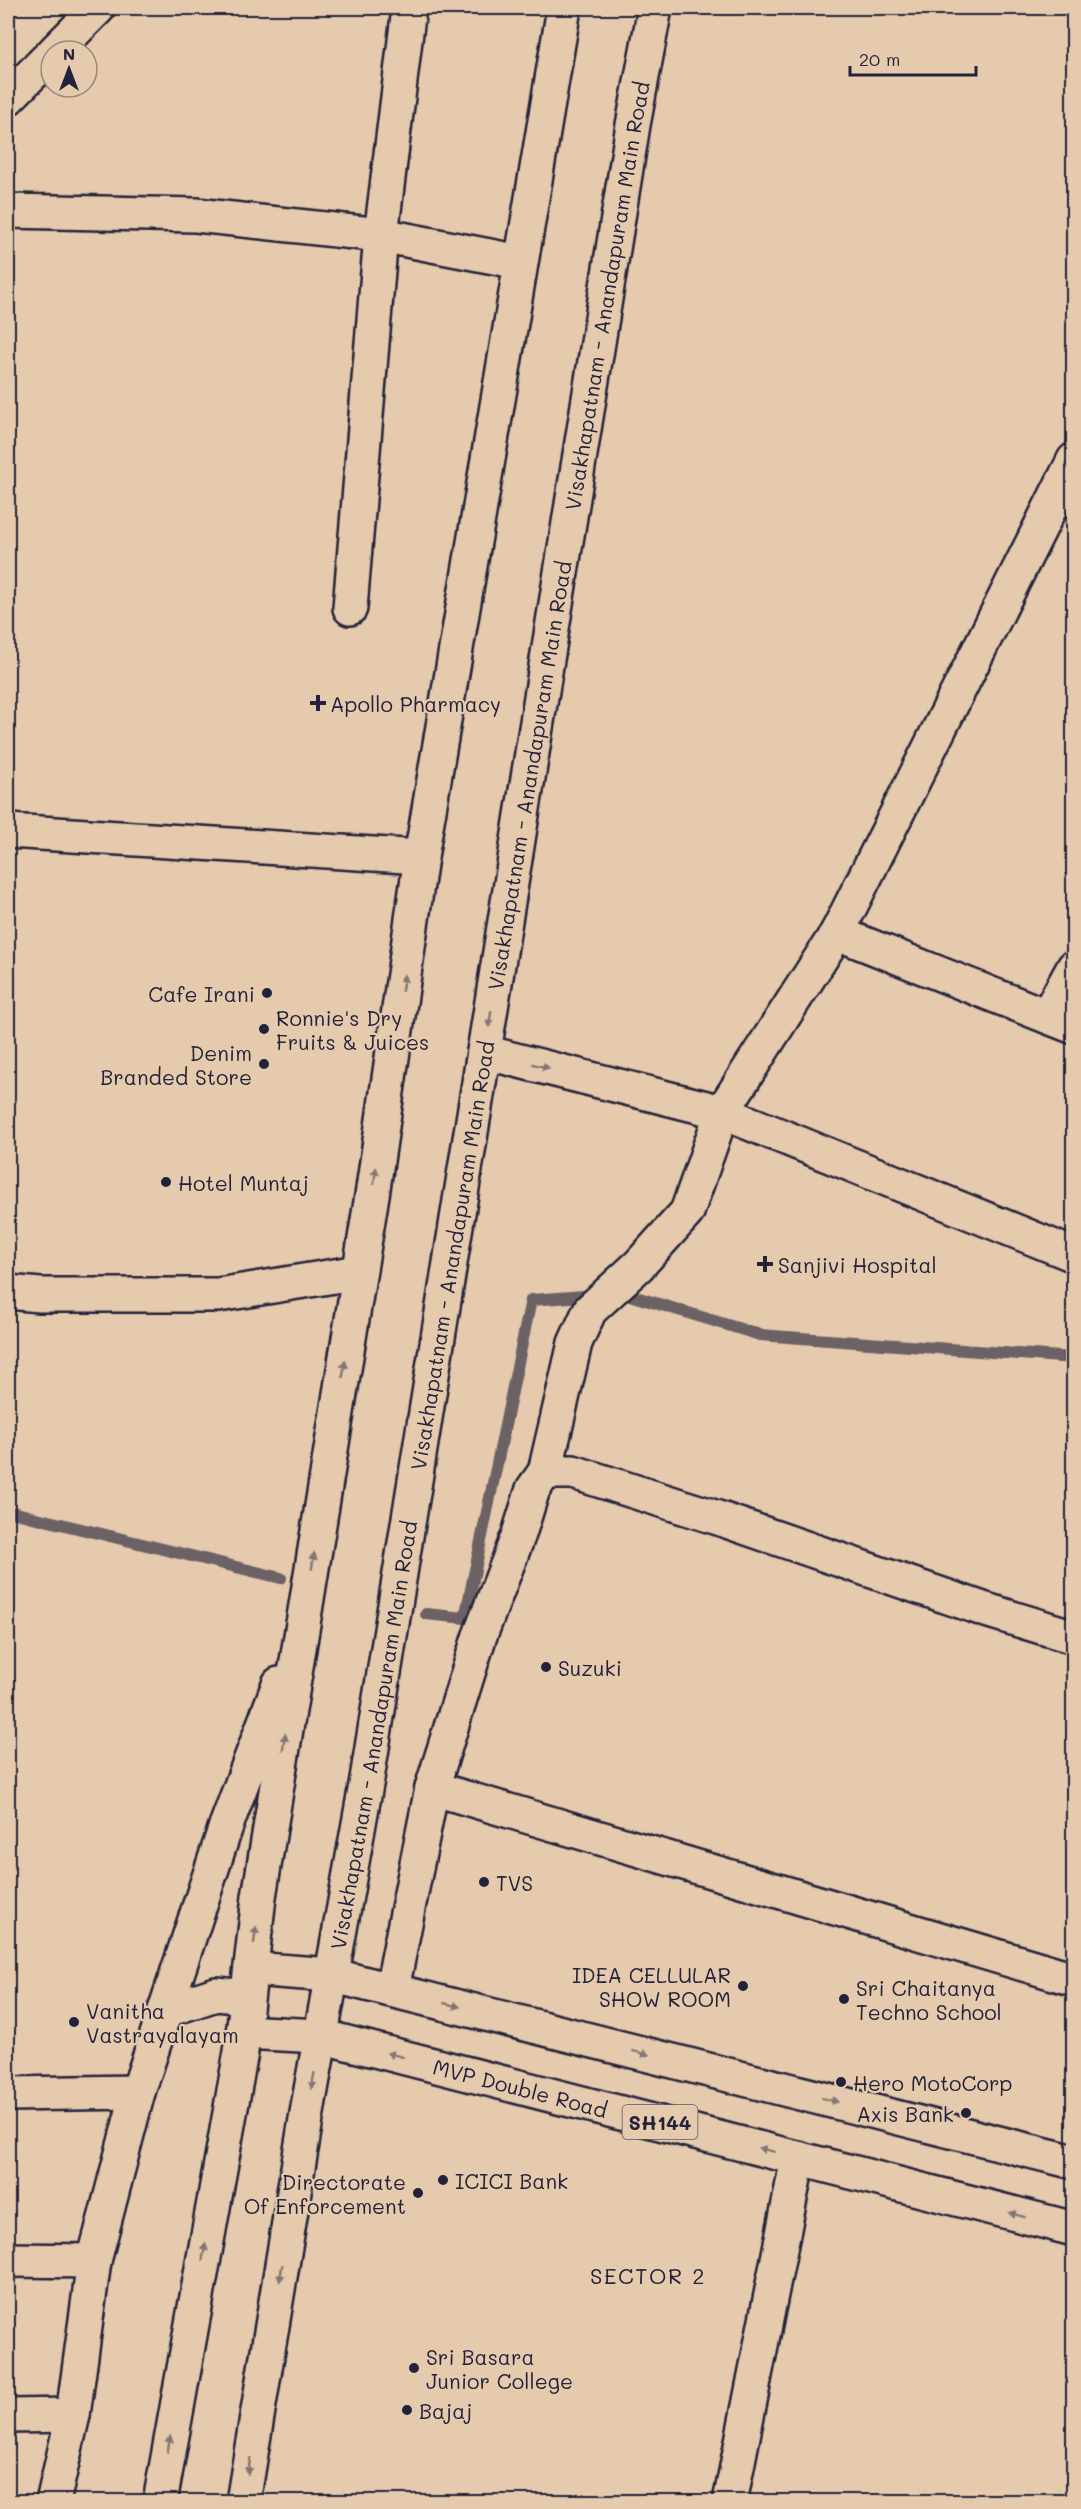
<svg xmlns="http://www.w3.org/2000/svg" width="1081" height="2509" viewBox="0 0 1081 2509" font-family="Mali,sans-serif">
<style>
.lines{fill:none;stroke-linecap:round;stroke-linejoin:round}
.stream{stroke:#6c6266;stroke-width:12}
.minor-casing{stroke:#22223b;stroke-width:38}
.major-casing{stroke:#22223b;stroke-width:38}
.minor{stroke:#e6caad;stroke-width:33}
.major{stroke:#e6caad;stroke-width:33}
.oneway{fill:#847674}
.poi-dot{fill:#22223b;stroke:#e6caad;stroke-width:2}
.labels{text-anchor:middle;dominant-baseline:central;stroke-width:4.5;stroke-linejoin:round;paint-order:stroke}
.shield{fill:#e6caad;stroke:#5d545d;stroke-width:1.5}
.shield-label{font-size:20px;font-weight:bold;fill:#22223b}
.street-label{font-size:21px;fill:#22223b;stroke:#e6caad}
.poi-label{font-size:21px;fill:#22223b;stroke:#e6caad;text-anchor:start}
.neighbourhood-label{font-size:22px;letter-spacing:1.5px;fill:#22223b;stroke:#e6caad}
</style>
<rect width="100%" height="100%" fill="#e6caad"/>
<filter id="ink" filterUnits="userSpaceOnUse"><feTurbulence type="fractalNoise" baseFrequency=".0167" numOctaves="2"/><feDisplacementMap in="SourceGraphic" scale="12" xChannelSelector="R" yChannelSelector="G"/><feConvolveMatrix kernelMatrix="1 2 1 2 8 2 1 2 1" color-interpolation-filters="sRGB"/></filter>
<g filter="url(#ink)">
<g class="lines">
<g class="stream">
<polyline points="617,1294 623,1293 760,1335 1074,1358"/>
<polyline points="8,1511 281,1578"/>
<polyline points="426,1614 465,1618 531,1300 597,1295"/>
</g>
<defs>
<g id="minor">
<polyline points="55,51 98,8"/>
<polyline points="8,98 51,55"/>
<polyline points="8,211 196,215 381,235 520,262"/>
<polyline points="350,608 381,235 409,8"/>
<polyline points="8,831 421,857"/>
<polyline points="837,933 1074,1027"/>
<polyline points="1047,1016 1074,967"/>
<polyline points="484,1052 722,1112 1074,1255"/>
<polyline points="8,1292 40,1295 218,1295 359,1272"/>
<polyline points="545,1472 575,1343 590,1310 639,1265 687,1212 722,1112 837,933 1074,460"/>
<polyline points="432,1788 1074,1979"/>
<polyline points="392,1989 432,1788 479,1638 519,1534 533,1489 545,1472 573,1472 718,1518 986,1610 1074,1637"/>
<polyline points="8,2094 138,2092"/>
<polyline points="8,2260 94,2261"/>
<polyline points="8,2416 73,2415"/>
<polyline points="730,2502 798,2158"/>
</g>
<g id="major">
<polyline points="251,1969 331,1975 1074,2162"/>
<polyline points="167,2010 216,1994 247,1997"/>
<path id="s1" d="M243,2032L320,2036L1074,2229"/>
<polyline points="53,2502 73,2415 94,2261 138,2092 226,1826 279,1684"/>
<polyline points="160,2502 241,2052 259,1897 373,1189 421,857 564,8"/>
<path id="s2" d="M243,2502L309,2101L367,1779L633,125L655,8"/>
</g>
</defs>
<use href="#minor" class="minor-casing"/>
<use href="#major" class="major-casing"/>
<use href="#minor" class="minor"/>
<use href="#major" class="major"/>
</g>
<defs><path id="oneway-solid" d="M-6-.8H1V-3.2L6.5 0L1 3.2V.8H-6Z" transform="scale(1.5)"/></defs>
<g class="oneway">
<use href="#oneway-solid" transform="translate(403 983) rotate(-82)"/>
<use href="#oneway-solid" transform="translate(490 1019) rotate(99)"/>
<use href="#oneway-solid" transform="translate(541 1066) rotate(14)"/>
<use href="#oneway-solid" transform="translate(375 1176) rotate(-82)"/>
<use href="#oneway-solid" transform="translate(344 1369) rotate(-81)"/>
<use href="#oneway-solid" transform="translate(313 1561) rotate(-81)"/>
<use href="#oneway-solid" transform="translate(284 1742) rotate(-81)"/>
<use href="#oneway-solid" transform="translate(255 1935) rotate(-83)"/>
<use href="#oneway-solid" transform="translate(452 2005) rotate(14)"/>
<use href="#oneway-solid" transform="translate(641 2053) rotate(14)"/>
<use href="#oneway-solid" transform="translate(395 2055) rotate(-166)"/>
<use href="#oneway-solid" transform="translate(313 2081) rotate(100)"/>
<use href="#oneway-solid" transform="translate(830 2100) rotate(14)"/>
<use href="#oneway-solid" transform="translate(767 2150) rotate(-166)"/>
<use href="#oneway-solid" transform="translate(1017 2215) rotate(-165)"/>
<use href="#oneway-solid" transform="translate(204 2252) rotate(-79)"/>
<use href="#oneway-solid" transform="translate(281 2273) rotate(99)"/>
<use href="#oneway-solid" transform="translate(169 2444) rotate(-79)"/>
<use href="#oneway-solid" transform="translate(249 2466) rotate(99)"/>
</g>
</g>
<g class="poi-dot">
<path d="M315 694h6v6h6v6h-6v6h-6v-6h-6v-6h6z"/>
<circle cx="267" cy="993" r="6"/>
<circle cx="264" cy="1029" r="6"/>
<circle cx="264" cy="1064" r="6"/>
<circle cx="166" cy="1182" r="6"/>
<path d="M762 1255h6v6h6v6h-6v6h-6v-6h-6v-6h6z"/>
<circle cx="546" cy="1667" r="6"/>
<circle cx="484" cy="1882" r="6"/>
<circle cx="743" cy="1986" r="6"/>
<circle cx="844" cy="1999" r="6"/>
<circle cx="74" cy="2022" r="6"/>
<circle cx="841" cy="2082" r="6"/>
<circle cx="966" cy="2113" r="6"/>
<circle cx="443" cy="2180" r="6"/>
<circle cx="418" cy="2193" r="6"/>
<circle cx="414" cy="2368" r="6"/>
<circle cx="407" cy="2410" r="6"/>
</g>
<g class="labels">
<rect class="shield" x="622.5" y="2105" width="75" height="34" rx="4.5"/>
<g class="shield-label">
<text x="660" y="2122">SH144</text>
</g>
<g class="street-label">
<text stroke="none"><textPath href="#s2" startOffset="2236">Visakhapatnam - Anandapuram Main Road</textPath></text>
<text stroke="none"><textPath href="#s2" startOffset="1750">Visakhapatnam - Anandapuram Main Road</textPath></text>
<text stroke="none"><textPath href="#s2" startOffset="1264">Visakhapatnam - Anandapuram Main Road</textPath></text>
<text stroke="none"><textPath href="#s2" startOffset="778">Visakhapatnam - Anandapuram Main Road</textPath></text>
<text stroke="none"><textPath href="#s1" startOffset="284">MVP Double Road</textPath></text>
</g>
<g class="poi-label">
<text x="330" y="703">Apollo Pharmacy</text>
<text x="255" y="993" text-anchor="end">Cafe Irani</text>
<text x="276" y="1017">Ronnie's Dry<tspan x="276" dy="24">Fruits &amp; Juices</tspan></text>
<text x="252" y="1052" text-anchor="end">Denim<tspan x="252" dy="24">Branded Store</tspan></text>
<text x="178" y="1182">Hotel Muntaj</text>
<text x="778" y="1264">Sanjivi Hospital</text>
<text x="558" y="1667">Suzuki</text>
<text x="496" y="1882">TVS</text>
<text x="731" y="1974" text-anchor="end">IDEA CELLULAR<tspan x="731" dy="24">SHOW ROOM</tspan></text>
<text x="856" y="1987">Sri Chaitanya<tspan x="856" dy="24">Techno School</tspan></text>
<text x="86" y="2010">Vanitha<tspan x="86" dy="24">Vastrayalayam</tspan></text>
<text x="853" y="2082">Hero MotoCorp</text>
<text x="954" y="2113" text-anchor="end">Axis Bank</text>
<text x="455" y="2180">ICICI Bank</text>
<text x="406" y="2181" text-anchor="end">Directorate<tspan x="406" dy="24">Of Enforcement</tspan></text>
<text x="426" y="2356">Sri Basara<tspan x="426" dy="24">Junior College</tspan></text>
<text x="419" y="2410">Bajaj</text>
</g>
<g class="neighbourhood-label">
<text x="648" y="2275">SECTOR 2</text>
</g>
</g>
<rect width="1081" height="2509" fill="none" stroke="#e6caad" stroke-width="30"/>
<rect x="15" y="15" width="1051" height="2479" fill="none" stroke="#22223b" stroke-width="2" filter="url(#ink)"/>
<g transform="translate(69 69)"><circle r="28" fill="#e6caad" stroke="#98877f" stroke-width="1.5"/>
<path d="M0-4.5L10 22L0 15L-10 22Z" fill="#22223b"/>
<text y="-9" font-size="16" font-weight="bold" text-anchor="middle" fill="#22223b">N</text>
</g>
<path d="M850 66v9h126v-9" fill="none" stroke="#22223b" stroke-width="3"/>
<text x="859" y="66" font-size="18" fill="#22223b" stroke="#e6caad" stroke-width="4.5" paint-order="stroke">20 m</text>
</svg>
